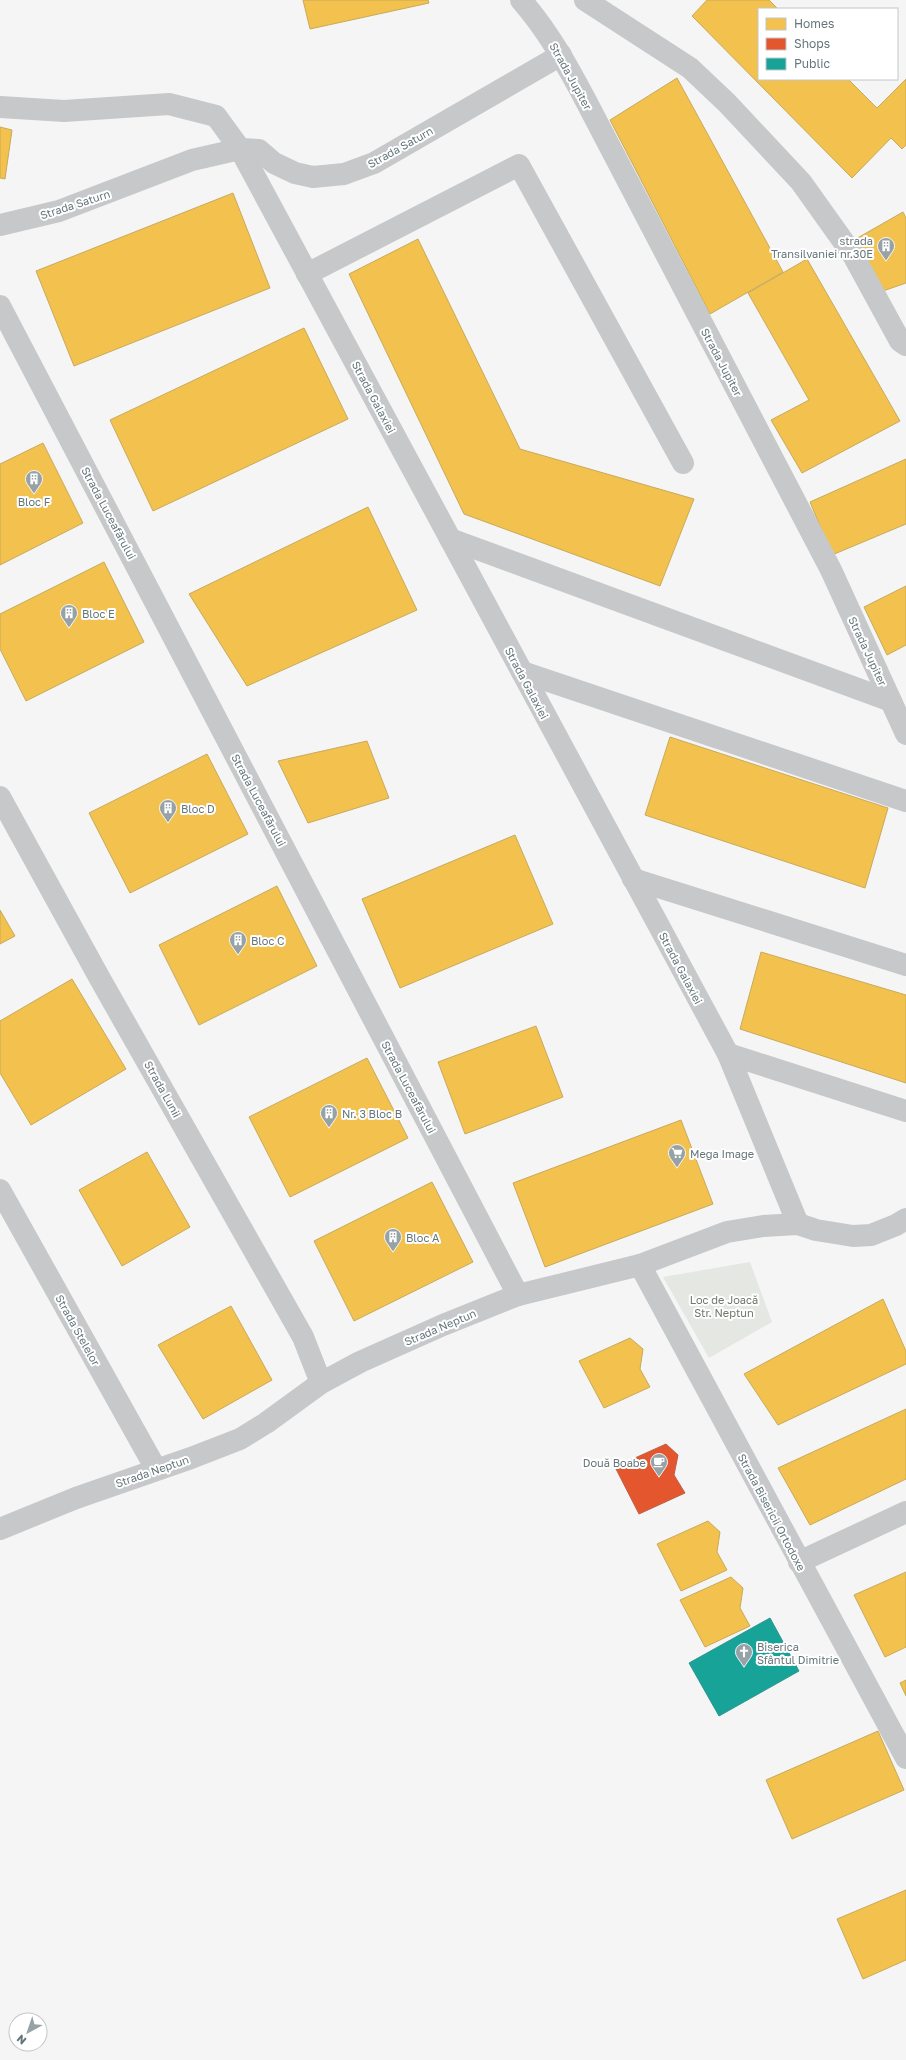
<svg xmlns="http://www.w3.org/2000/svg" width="906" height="2060" viewBox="0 0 906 2060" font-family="'Golos Text',sans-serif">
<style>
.green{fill:#e4e7e2}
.homes{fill:#f2c14e;stroke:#c8aa5c}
.shops{fill:#e4572e;stroke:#be6045}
.public{fill:#17a398;stroke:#2e968f}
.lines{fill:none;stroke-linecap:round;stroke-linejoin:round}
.minor{stroke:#c6c8c9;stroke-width:22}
.labels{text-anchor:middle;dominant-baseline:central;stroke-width:4;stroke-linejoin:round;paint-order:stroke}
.street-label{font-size:11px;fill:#65767b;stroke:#fff}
.poi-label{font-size:11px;fill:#65767b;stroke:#fff;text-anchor:start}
.park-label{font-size:11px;fill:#6e7967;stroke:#fff}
</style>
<rect width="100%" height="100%" fill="#f5f5f5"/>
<polygon class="green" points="750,1262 772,1322 709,1358 663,1277"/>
<g class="homes">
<polygon points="303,0 428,0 429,3 310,29"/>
<polygon points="707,0 769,0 778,9 759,9 759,79 848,79 877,108 906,79 906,145 902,149 891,138 852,178 692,16"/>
<polygon points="677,78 783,272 710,314 610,120"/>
<polygon points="0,127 12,130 5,179 0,178"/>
<polygon points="233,193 270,288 74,366 36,271"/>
<polygon points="903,212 906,218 906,283 883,291 854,240"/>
<polygon points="418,239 520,449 694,499 660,586 464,514 349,274"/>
<polygon points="807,259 900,421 802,473 771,420 809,400 748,293"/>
<polygon points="304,328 348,419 153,511 110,420"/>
<polygon points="43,443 83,523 0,565 0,464"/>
<polygon points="906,459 906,524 832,555 810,502"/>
<polygon points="368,507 417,610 247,686 189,594"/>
<polygon points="104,562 144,642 26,701 0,649 0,614"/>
<polygon points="906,586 906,645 887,655 864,607"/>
<polygon points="670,737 888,808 865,888 645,815"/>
<polygon points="367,741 389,798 308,823 278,761"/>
<polygon points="207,754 248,834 130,893 89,813"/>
<polygon points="515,835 553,924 400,988 362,899"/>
<polygon points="277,886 317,966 199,1025 159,945"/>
<polygon points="0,910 15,936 0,944"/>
<polygon points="761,952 906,995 906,1083 740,1029"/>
<polygon points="72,979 126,1069 31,1125 0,1073 0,1021"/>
<polygon points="536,1026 563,1097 465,1134 438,1062"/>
<polygon points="367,1058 408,1138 290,1197 249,1117"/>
<polygon points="681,1120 713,1204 545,1267 513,1183"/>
<polygon points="147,1152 190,1227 122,1266 79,1190"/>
<polygon points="432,1182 473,1262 354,1321 314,1241"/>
<polygon points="883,1299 906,1351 906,1364 778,1425 744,1374"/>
<polygon points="231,1306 272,1380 203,1419 158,1345"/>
<polygon points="630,1338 643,1349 640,1369 650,1387 604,1408 579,1361"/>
<polygon points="906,1409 906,1479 810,1525 778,1468"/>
<polygon points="708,1521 720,1532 717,1552 727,1570 681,1591 657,1544"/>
<polygon points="906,1572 906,1647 885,1657 854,1595"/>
<polygon points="731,1577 743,1588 740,1608 750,1626 705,1647 680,1600"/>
<polygon points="906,1680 906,1696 900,1683"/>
<polygon points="878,1731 904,1790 792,1839 766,1780"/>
<polygon points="906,1890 906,1960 863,1979 837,1919"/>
</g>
<polygon class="shops" points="666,1444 678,1455 674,1475 685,1493 639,1514 615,1467"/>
<polygon class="public" points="770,1618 799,1671 719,1716 689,1663"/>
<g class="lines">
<g class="minor">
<path d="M521,0C548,31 567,65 586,101L831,570L906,734"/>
<polyline points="585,0 690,68 727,103 801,182 853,255 900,341 906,345"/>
<polyline points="0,107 64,111 169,104 216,116 240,149 728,1054 798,1224"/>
<polyline points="0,225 59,211 192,160 240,149 259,150 274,163 295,173 313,177 344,174 374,163 561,55"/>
<polyline points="307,274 519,165 683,463"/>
<polyline points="0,306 518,1295"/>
<polyline points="450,539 891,701"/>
<polyline points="522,672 906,801"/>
<polyline points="0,797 99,977 303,1337 321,1383"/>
<polyline points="633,879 906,965"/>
<polyline points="728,1054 906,1111"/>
<polyline points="0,1190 156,1469"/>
<polyline points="640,1265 906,1758"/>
<polyline points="0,1529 76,1498 191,1458 240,1439 266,1423 321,1383 360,1362 443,1325 518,1295 640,1265 727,1232 763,1226 798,1224 816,1230 853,1236 871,1235 896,1225 906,1219"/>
<polyline points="799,1562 906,1512"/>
</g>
</g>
<defs>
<symbol id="building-pin" viewBox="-11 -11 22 30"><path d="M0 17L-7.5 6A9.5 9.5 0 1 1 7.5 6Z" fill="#97a2a6" stroke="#fff"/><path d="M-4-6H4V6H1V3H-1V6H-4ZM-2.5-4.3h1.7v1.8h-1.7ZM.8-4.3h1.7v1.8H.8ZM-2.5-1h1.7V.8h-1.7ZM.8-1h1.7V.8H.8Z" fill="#fff"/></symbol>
<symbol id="supermarket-pin" viewBox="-11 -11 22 30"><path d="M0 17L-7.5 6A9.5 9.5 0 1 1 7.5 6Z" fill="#97a2a6" stroke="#fff"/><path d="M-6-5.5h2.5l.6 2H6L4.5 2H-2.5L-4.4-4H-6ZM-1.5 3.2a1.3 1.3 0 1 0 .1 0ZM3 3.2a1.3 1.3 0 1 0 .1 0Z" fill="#fff"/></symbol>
<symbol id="cafe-pin" viewBox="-11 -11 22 30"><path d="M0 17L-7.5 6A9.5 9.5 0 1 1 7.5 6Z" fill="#97a2a6" stroke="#fff"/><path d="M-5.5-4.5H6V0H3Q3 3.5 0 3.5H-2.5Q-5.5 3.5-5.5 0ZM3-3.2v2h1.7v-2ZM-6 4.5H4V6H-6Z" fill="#fff"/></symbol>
<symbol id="church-pin" viewBox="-11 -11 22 30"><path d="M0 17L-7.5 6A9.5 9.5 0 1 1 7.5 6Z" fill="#97a2a6" stroke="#fff"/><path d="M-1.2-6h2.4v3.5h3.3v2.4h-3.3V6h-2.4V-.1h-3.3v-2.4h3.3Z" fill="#fff"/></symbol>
</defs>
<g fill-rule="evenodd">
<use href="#building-pin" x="876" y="236" width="20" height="27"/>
<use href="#building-pin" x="24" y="469" width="20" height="27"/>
<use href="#building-pin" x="59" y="603" width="20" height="27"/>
<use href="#building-pin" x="158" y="798" width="20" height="27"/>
<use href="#building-pin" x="228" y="930" width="20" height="27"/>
<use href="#building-pin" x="319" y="1103" width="20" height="27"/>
<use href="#supermarket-pin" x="667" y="1143" width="20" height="27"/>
<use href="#building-pin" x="383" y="1227" width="20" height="27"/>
<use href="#cafe-pin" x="649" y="1452" width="20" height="27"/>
<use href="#church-pin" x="734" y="1642" width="20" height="27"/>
</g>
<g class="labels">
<g class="street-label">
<text transform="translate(571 76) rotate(61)">Strada Jupiter</text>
<text transform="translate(400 147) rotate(-29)">Strada Saturn</text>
<text transform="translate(75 204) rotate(-18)">Strada Saturn</text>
<text transform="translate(722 362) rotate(62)">Strada Jupiter</text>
<text transform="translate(374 397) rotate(62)">Strada Galaxiei</text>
<text transform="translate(109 513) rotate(62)">Strada Luceafărului</text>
<text transform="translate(868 651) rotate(65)">Strada Jupiter</text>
<text transform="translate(527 683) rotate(62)">Strada Galaxiei</text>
<text transform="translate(259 800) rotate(62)">Strada Luceafărului</text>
<text transform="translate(681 968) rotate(62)">Strada Galaxiei</text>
<text transform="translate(409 1087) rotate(62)">Strada Luceafărului</text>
<text transform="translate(163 1089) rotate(61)">Strada Lunii</text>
<text transform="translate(440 1327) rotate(-23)">Strada Neptun</text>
<text transform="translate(78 1330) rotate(61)">Strada Stelelor</text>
<text transform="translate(152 1471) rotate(-19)">Strada Neptun</text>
<text transform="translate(772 1512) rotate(62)">Strada Bisericii Ortodoxe</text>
</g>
<g class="poi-label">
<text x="873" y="240" text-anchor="end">strada<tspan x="873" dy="13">Transilvaniei nr.30E</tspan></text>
<text x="34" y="501" text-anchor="middle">Bloc F</text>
<text x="82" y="613">Bloc E</text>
<text x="181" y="808">Bloc D</text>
<text x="251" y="940">Bloc C</text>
<text x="342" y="1113">Nr. 3 Bloc B</text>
<text x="690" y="1153">Mega Image</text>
<text x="406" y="1237">Bloc A</text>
<text x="646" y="1462" text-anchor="end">Două Boabe</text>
<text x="757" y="1646">Biserica<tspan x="757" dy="13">Sfântul Dimitrie</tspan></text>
</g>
<g class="park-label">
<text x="724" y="1299">Loc de Joacă<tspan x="724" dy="13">Str. Neptun</tspan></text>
</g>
</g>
<rect x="758" y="8" width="140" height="72" fill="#ffffff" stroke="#c1c8ca"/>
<rect x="766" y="18" width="20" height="12" fill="#f2c14e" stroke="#c1c8ca"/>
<text x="794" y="28" font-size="12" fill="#65767b">Homes</text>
<rect x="766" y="38" width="20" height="12" fill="#e4572e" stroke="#c1c8ca"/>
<text x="794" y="48" font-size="12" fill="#65767b">Shops</text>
<rect x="766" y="58" width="20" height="12" fill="#17a398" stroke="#c1c8ca"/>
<text x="794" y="68" font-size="12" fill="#65767b">Public</text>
<g transform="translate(28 2032) rotate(220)"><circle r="19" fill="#ffffff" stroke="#c1c8ca"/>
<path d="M0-3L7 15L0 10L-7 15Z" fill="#97a2a6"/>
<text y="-6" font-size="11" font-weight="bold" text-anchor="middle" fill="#65767b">N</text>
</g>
</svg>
